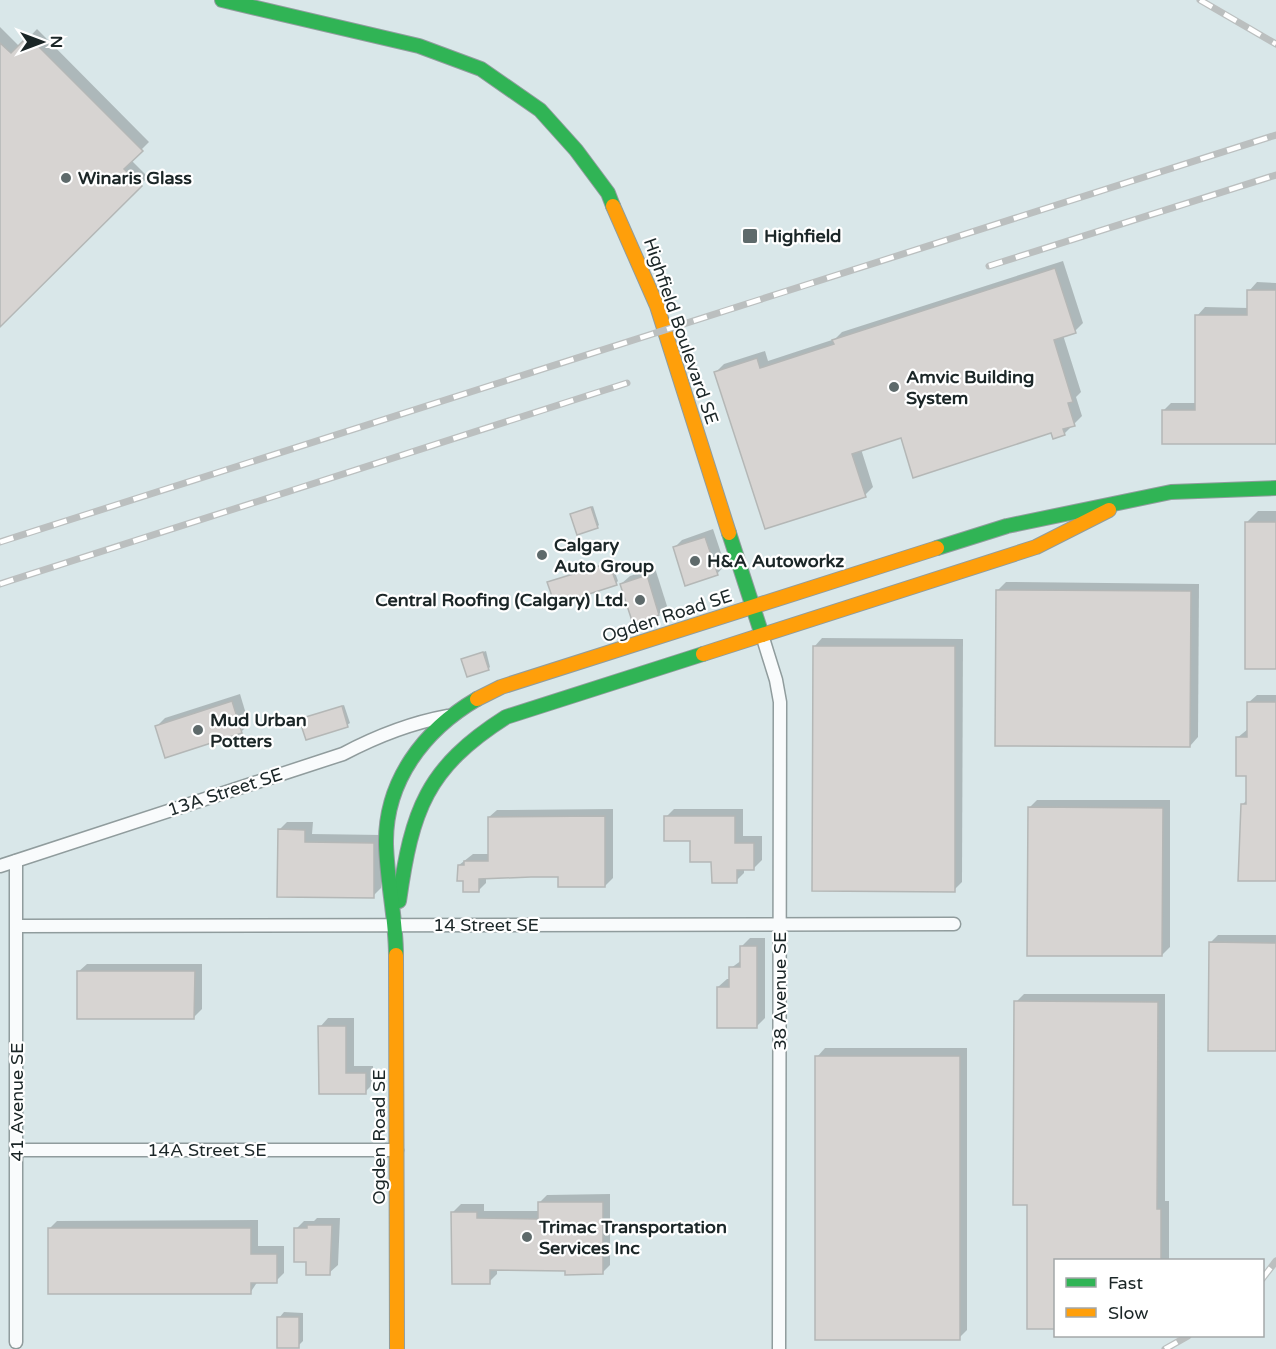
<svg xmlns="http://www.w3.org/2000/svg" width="1276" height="1349" viewBox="0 0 1276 1349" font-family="'Varela Round',sans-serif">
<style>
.shadow{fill:#0003}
.building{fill:#d7d4d2;stroke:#b4b7b6;stroke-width:1.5}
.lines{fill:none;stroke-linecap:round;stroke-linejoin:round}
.street-casing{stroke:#909c9d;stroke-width:15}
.fast-casing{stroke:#909c9d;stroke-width:16}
.slow-casing{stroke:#909c9d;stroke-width:16}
.street{stroke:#f9fbfc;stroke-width:12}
.fast{stroke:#30b455;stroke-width:14}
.slow{stroke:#ff9f0a;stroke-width:14}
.rail-casing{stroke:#bbbfbf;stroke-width:7}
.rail{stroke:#fff;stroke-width:4.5;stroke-dasharray:14;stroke-linecap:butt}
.poi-dot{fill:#5e6a6b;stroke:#fff;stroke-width:2}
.labels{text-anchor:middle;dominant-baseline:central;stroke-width:4.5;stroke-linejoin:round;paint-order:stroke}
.poi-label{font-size:18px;font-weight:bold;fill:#1b2627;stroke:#fff;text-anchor:start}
.street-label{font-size:18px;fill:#1b2627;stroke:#fff}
</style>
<rect width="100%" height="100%" fill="#d9e7e9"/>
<g class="shadow">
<polygon points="0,27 20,47 37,29 149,142 131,160 148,177 0,325"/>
<polygon points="1063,261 1083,323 1075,331 1063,335 1081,392 1076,397 1082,416 1064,434 1052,432 902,436 861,449 873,487 865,495 716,372 724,364 765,351 768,361 835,339 842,332"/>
<polygon points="1257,282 1276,283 1276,442 1163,411 1171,403 1197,403 1197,316 1205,307 1249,308 1249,291"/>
<polygon points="593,506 599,525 597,527 572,515"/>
<polygon points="1258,511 1276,511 1276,667 1247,522"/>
<polygon points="713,529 725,565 717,574 674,548 682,540"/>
<polygon points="611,561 618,581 616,583 549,583"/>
<polygon points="655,568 667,606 659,614 621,584 630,576"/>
<polygon points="1006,582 1199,584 1198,737 1190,746 997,591"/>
<polygon points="822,638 963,639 962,882 954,890 814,647"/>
<polygon points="486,651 490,667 488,669 463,659"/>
<polygon points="240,694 249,724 241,732 157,726 165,718"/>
<polygon points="1257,695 1276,695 1276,880 1242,805 1248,799 1248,775 1237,738 1248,729 1248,703"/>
<polygon points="344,705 350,723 347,725 301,720"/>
<polygon points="1037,800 1170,800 1170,947 1162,955 1029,808"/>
<polygon points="613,809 613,878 605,886 560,875 486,877 486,883 478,891 465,879 459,865 473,854 489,854 489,817 497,810"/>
<polygon points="674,809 743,809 743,836 762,836 762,860 754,868 744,868 744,873 736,881 666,817"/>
<polygon points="287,822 313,822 312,834 382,835 381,888 373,896 279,830"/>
<polygon points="1218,935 1276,935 1276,1050 1210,943"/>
<polygon points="750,938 765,938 765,1018 757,1026 718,987 727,979 731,979 731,968 742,960 742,946"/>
<polygon points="87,964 202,964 202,1009 194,1017 78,972"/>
<polygon points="1024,994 1165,994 1165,1201 1169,1201 1169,1260 1056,1260 1028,1203 1016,1002"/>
<polygon points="328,1018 354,1018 354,1066 373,1066 373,1084 365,1092 320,1093 320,1027"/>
<polygon points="825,1048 967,1048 967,1330 959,1338 817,1057"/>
<polygon points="610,1194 610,1265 602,1273 566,1269 497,1269 497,1274 489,1282 453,1212 461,1204 484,1204 484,1211 539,1211 539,1203 547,1195"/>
<polygon points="317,1218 340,1218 338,1265 329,1273 308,1261 296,1229 304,1221 314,1221"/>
<polygon points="258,1220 258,1246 284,1246 284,1273 276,1281 258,1281 250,1293 49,1229 57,1221"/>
<polygon points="284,1312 303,1313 303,1341 298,1346 279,1318"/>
</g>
<g class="building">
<polygon points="28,36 143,151 124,169 142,186 0,327 0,43 11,53"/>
<polygon points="1055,268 1076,333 1054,340 1073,402 1068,403 1075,426 1063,429 1065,435 1053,439 1051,433 913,478 901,438 852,454 866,497 765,529 714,372 757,358 760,368 834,344 832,340"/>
<polygon points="1247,290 1276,290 1276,444 1162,444 1162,410 1195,410 1195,315 1247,315"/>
<polygon points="591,507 598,528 577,535 570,514"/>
<rect x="1245" y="522" width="31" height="147"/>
<polygon points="705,537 718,575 685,586 673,547"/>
<polygon points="609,563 617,585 555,605 547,582"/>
<polygon points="647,575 659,615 633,624 620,584"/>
<polygon points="996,590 1191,591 1190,747 995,746"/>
<polygon points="813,646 955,646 955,892 812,891"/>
<polygon points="483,652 489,670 467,677 461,659"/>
<polygon points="232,701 242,733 165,758 155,726"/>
<polygon points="1247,702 1276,702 1276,881 1238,881 1241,804 1246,804 1246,776 1236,776 1236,737 1247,737"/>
<polygon points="342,706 348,727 306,740 299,719"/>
<polygon points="1028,807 1163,808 1162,956 1027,956"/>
<polygon points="605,816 605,887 558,887 558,877 531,877 479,879 479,892 463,892 463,881 457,881 458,865 464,865 464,861 488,861 488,817"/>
<polygon points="664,816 735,816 735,843 754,843 754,870 737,870 737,883 712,883 711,862 690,862 690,841 664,841"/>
<polygon points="278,829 305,830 305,842 374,843 374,898 277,897"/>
<polygon points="1209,942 1276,943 1276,1051 1208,1051"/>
<polygon points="740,946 757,946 757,1028 717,1028 717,987 729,987 729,967 740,967"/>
<polygon points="77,971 195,971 194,1019 77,1019"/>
<polygon points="1014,1001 1158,1002 1157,1209 1161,1209 1161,1260 1056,1260 1056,1329 1027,1329 1027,1205 1013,1205"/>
<polygon points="318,1026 346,1026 346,1073 366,1073 366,1094 319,1094"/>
<rect x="815" y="1056" width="145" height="284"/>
<polygon points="538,1202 603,1202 603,1274 565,1275 565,1271 490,1270 490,1284 452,1284 451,1212 477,1212 477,1218 538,1219"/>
<polygon points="307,1225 332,1225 330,1275 306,1275 306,1262 294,1262 294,1228 307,1228"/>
<polygon points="48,1228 251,1228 251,1254 277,1254 277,1283 251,1283 251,1294 48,1294"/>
<rect x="277" y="1317" width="22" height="31"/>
</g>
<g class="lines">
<defs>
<g id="street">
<polyline points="762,635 776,680 780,702 779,1349"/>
<polyline points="16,861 16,1342"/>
<path d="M0,866L343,754C377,736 410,723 448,716"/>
<polyline points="18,926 954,924"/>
<polyline points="17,1150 397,1150"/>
</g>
<g id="fast">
<polyline points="222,0 419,46 481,69 540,110 576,150 608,193 613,206"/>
<polyline points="729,533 762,635"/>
<polyline points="937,548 1007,526 1171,492 1276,488"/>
<path d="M399,901C412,810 426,768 506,717L703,654"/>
<path d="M396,955C396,918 387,882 386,844C385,781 424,730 477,699"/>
</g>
<g id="slow">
<polyline points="613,206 657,306 729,533"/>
<polyline points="703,654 1036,547 1109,510"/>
<polyline points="477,699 501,687 937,548"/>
<polyline points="396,955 397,1349"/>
</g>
</defs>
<use href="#street" class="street-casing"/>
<use href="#fast" class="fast-casing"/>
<use href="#slow" class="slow-casing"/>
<use href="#street" class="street"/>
<use href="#fast" class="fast"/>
<use href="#slow" class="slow"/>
<defs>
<g id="rail">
<polyline points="1200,0 1276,44"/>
<polyline points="989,266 1276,175"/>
<polyline points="0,542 1276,135"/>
<polyline points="0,584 627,383"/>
<polyline points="1262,1279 1276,1261"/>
<polyline points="1165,1349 1188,1336"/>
</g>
</defs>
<use href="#rail" class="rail-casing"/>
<use href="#rail" class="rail"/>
</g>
<g class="poi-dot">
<circle cx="66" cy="178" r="6"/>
<rect x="742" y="228" width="16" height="16" rx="3"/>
<circle cx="894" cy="387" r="6"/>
<circle cx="542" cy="555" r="6"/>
<circle cx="695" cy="561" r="6"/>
<circle cx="640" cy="600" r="6"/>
<circle cx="198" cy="730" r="6"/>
<circle cx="527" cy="1237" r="6"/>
</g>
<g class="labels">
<g class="poi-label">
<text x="78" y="178">Winaris Glass</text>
<text x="764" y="236">Highfield</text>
<text x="906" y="377">Amvic Building<tspan x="906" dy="21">System</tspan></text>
<text x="554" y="545">Calgary<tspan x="554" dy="21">Auto Group</tspan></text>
<text x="707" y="561">H&amp;A Autoworkz</text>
<text x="628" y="600" text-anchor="end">Central Roofing (Calgary) Ltd.</text>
<text x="210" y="720">Mud Urban<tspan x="210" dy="21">Potters</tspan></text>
<text x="539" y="1227">Trimac Transportation<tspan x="539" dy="21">Services Inc</tspan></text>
</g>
<g class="street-label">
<text transform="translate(681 331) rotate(71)">Highfield Boulevard SE</text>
<text transform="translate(667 616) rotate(-18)">Ogden Road SE</text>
<text transform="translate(225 792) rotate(-18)">13A Street SE</text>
<text x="486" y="925">14 Street SE</text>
<text transform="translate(780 991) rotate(-90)">38 Avenue SE</text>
<text transform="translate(17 1102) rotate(-90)">41 Avenue SE</text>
<text transform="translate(379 1137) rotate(-90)">Ogden Road SE</text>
<text x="207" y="1150">14A Street SE</text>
</g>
</g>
<rect x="1054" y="1259" width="210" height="78" fill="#ffffff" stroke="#a4a8a9" stroke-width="1.5"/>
<rect x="1066" y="1278" width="30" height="9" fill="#30b455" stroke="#a4a8a9" stroke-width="1.5"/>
<text x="1108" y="1289" font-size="18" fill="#1b2627">Fast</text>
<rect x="1066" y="1308" width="30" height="9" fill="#ff9f0a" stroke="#a4a8a9" stroke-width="1.5"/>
<text x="1108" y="1319" font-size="18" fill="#1b2627">Slow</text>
<g transform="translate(42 42) rotate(90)" stroke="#ffffff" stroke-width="4.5" paint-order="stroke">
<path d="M0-4.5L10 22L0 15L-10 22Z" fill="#1b2627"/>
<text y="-9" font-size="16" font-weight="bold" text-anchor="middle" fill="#1b2627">N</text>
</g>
</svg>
